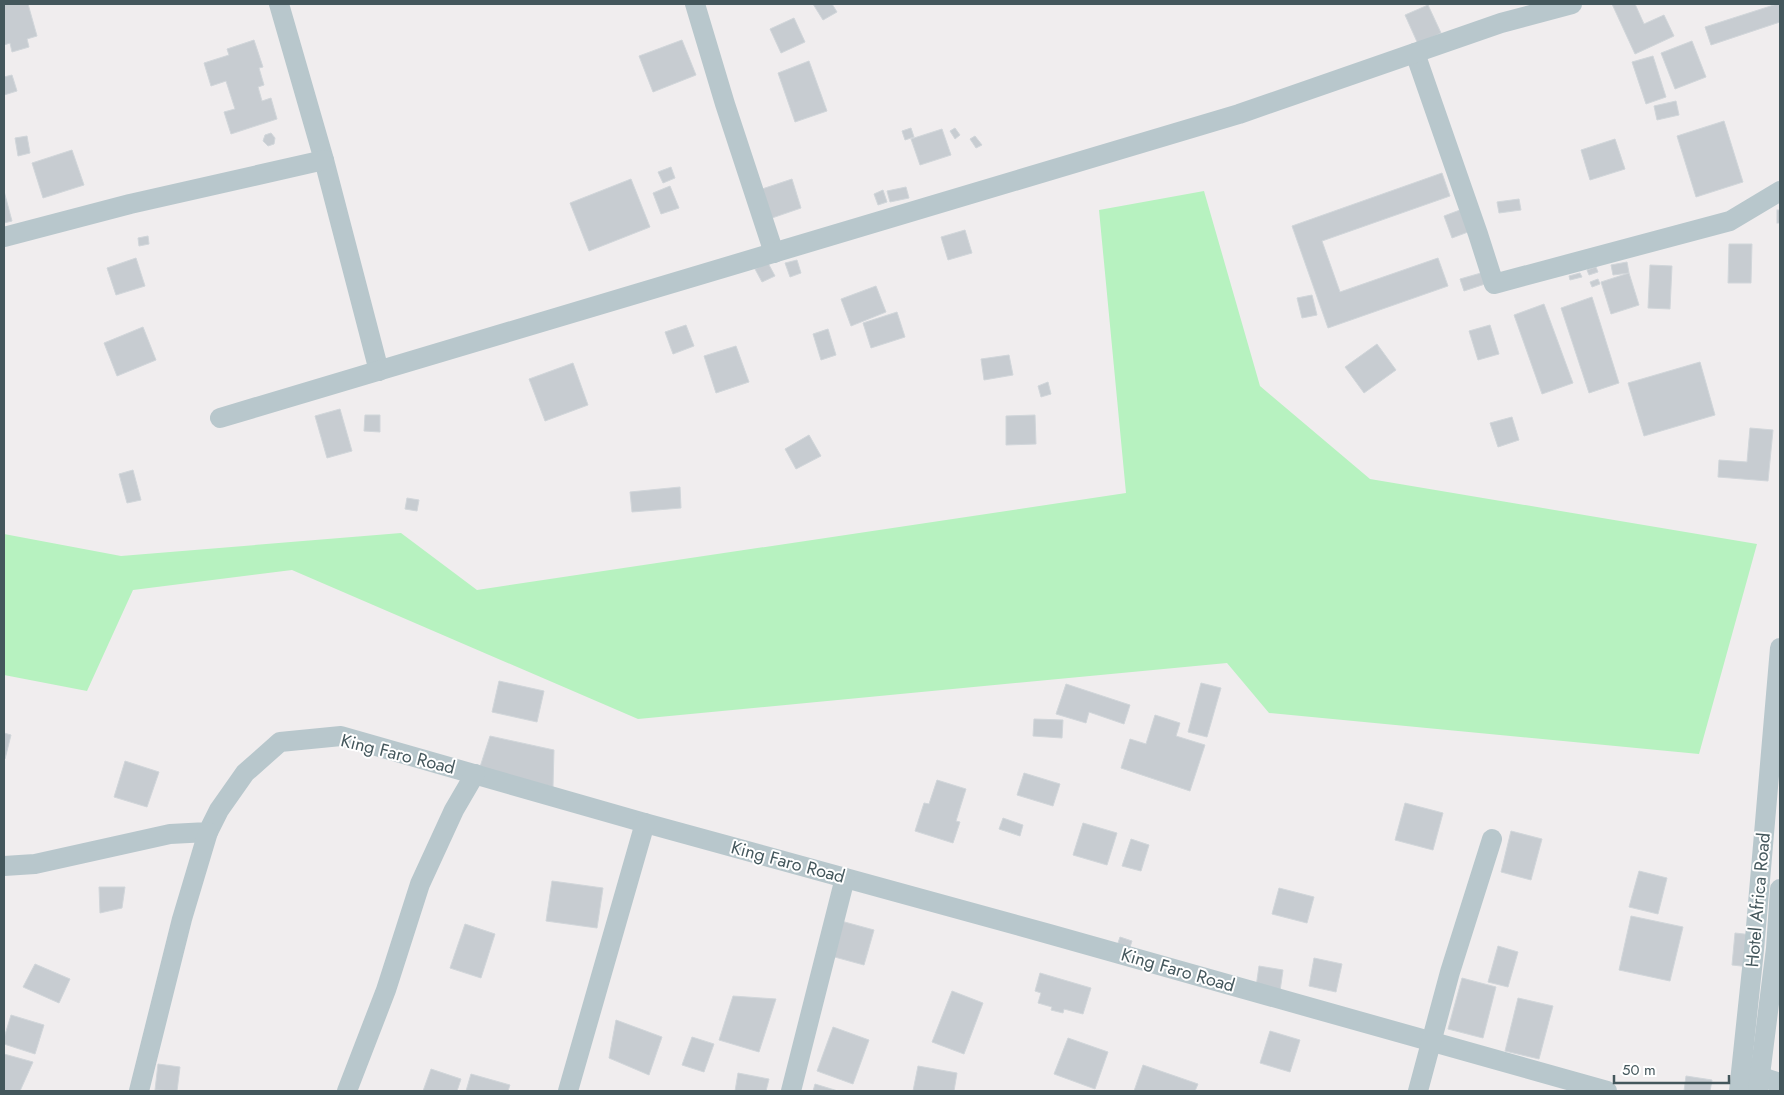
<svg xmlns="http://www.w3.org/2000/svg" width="1784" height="1095" viewBox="0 0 1784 1095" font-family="Jost,sans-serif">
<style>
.green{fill:#b7f2c0}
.building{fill:#c7ccd1;stroke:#d1d6da}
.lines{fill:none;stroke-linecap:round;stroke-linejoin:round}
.minor{stroke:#b8c7cc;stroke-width:20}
.labels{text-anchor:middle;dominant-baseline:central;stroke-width:4;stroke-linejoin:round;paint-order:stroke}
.street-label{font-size:18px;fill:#44575c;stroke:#fff}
</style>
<rect width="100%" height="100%" fill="#f0edee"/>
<polygon class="green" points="1204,191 1260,386 1370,479 1757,544 1699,754 1269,713 1227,663 638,719 292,570 133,590 87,691 4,675 4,534 121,556 401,533 477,590 1126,493 1099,210"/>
<g class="building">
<polygon points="8,4 28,4 37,36 27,39 29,47 12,52 10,43 4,45 4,5"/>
<polygon points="813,4 832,4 837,12 823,20"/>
<polygon points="1612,4 1635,4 1644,24 1664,15 1674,36 1635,54"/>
<polygon points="1777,4 1780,4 1780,22 1711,45 1705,27"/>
<polygon points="1428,5 1441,33 1418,44 1405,15"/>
<polygon points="794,18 805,42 781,53 770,29"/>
<polygon points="254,40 263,67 259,68 264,85 258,87 262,101 271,98 277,119 231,134 224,112 235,109 226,81 211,86 204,63 229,55 227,49"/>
<polygon points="682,40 696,75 653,92 639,56"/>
<polygon points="1692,41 1706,77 1675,89 1661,53"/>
<polygon points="1653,56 1666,97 1646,104 1632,62"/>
<polygon points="809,61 827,111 795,122 778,73"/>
<polygon points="12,75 17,91 4,95 4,77"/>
<polygon points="1676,101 1679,115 1657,120 1654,106"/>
<polygon points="1724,121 1743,182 1696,197 1677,136"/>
<polygon points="911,128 914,137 905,140 902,131"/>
<polygon points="955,128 960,135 955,139 950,131"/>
<polygon points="942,129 951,155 920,165 911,139"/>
<polygon points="271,133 275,138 274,144 268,146 263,141 265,135"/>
<polygon points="27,136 30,153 18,156 15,138"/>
<polygon points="975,136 982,145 976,148 970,139"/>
<polygon points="1615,139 1625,169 1590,180 1581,150"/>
<polygon points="72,150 84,185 43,198 32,163"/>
<polygon points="671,167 675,178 663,183 658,172"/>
<polygon points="1442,173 1450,196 1322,241 1340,292 1438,258 1448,286 1328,328 1292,226"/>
<polygon points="631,179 650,227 589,251 570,203"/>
<polygon points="792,179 801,208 772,218 762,189"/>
<polygon points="670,186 679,208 661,214 653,193"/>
<polygon points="906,187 909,198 890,202 887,191"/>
<polygon points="883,190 887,202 878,205 874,194"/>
<polygon points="4,191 12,221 4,223"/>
<polygon points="1519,199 1521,210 1499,213 1497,202"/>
<polygon points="1460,210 1468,232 1452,238 1444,216"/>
<rect x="1777" y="210" width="3" height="13"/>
<polygon points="965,230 972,253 948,260 941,237"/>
<polygon points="148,236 149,244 139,246 138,238"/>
<polygon points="1729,244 1752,244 1751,283 1728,283"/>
<polygon points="136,258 145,286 116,295 107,268"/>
<polygon points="797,260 801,273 790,277 785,263"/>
<polygon points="1627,262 1629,273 1613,275 1611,265"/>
<polygon points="768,263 775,276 762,282 755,269"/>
<polygon points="1650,265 1672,266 1670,309 1648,308"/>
<polygon points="1596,267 1598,272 1589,275 1587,270"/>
<polygon points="1481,273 1485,284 1464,291 1460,279"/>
<polygon points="1580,273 1582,277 1570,280 1569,276"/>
<polygon points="1629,273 1639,305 1611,314 1601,282"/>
<polygon points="1598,279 1600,284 1592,287 1590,282"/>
<polygon points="876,286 886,312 851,326 841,299"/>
<polygon points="1312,295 1317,315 1302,318 1297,298"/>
<polygon points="1592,297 1619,383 1589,393 1561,308"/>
<polygon points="1544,304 1573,383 1542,394 1514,315"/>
<polygon points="897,312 905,337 871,348 863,323"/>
<polygon points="686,325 694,346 673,354 665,332"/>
<polygon points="1490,325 1499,354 1478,360 1469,331"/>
<polygon points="143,327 156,360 117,376 104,343"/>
<polygon points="828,329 836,355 821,360 813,334"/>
<polygon points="1377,344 1396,370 1364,393 1345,367"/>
<polygon points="736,346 749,382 716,393 704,356"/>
<polygon points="1009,355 1013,375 984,380 981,359"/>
<polygon points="1700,362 1715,415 1644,436 1628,383"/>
<polygon points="573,363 588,405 545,421 529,379"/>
<polygon points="1048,382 1051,394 1041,397 1038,386"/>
<polygon points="340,409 352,451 327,458 315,416"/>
<polygon points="365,415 380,415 380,432 364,431"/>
<polygon points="1035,415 1036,444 1006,445 1006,416"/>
<polygon points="1512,417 1519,440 1498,447 1490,423"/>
<polygon points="1750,428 1773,430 1768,481 1718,477 1719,460 1747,462"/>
<polygon points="809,435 821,456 796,469 785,449"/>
<polygon points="133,470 141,500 127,503 119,474"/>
<polygon points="680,487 681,508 632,512 630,492"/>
<polygon points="407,498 419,500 417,511 405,509"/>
<polygon points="499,681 544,691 537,722 492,712"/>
<polygon points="1201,683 1221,688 1207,737 1188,732"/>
<polygon points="1066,684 1130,705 1124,724 1089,712 1086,723 1056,714"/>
<polygon points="1155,715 1180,723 1176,736 1205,745 1190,791 1121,768 1130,739 1146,744"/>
<polygon points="1034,719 1063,720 1062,738 1033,736"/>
<polygon points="4,733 11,735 5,759 4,759"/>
<polygon points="490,736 554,750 553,787 479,770"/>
<polygon points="125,761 159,772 147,807 114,797"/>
<polygon points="1024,773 1060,784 1053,806 1017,795"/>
<polygon points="937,780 966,789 956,821 960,822 953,843 915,831 924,803 929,804"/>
<polygon points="1405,803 1443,813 1433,850 1395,840"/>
<polygon points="1003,818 1023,825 1020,836 999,829"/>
<polygon points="1083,823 1117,833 1107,865 1073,855"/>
<polygon points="1511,831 1542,839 1531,880 1501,872"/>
<polygon points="1131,839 1149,845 1141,871 1122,866"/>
<polygon points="1639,871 1667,878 1658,914 1629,907"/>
<polygon points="552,881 603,888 597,928 546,921"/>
<polygon points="99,887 125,887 122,908 100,913"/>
<polygon points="1279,888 1314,897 1307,923 1272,914"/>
<polygon points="1631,916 1683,927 1670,981 1619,970"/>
<polygon points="841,921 874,930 864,965 831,956"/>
<polygon points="465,924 495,934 481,978 450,968"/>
<polygon points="1735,933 1753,935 1750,967 1732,965"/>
<polygon points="1120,937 1132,941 1128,953 1116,949"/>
<polygon points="1498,946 1518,952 1508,987 1488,982"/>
<polygon points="1314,958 1342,964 1336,992 1309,986"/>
<polygon points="35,964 70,979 59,1003 23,987"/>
<polygon points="1259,966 1283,970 1280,991 1256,987"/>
<polygon points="1040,973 1091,988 1083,1014 1064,1009 1063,1013 1051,1010 1052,1007 1038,1003 1041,993 1035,991"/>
<polygon points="1462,978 1496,987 1483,1038 1448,1029"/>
<polygon points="952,991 983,1003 964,1054 932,1042"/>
<polygon points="733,996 776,999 759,1052 719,1040"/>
<polygon points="1518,998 1553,1006 1539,1059 1505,1051"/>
<polygon points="11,1015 44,1025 35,1054 4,1044 4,1038"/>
<polygon points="616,1020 662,1037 649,1075 609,1058"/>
<polygon points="833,1027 869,1040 853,1084 817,1071"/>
<polygon points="1270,1031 1300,1040 1290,1072 1260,1063"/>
<polygon points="692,1037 714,1044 704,1072 682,1065"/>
<polygon points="1068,1038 1108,1052 1095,1089 1054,1074"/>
<polygon points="4,1054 33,1062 20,1091 4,1091"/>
<polygon points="158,1064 180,1067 177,1091 155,1090"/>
<polygon points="1143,1065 1198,1084 1195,1091 1134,1091"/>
<polygon points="918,1066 957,1073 954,1091 913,1091"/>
<polygon points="431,1069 461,1079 457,1091 423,1091"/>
<polygon points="738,1073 769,1079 766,1091 735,1091"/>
<polygon points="471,1074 510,1085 508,1091 466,1091"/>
<polygon points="1686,1076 1712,1080 1710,1091 1684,1091"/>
<polygon points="815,1084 838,1091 813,1091"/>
</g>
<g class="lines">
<g class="minor">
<polyline points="279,4 324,160 379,371"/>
<polyline points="695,4 725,104 774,253"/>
<polyline points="1415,53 1478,234 1494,284 1730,221 1780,191"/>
<polyline points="4,237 130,204 324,160"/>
<polyline points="220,418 1239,114 1501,23 1572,4"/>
<polyline points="4,866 35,864 170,834 208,832 219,810 245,773 280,742 341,736 645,823 1049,934 1607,1091"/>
<polyline points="1749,1073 1780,1083"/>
<polyline points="139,1091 182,919 208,832"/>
<polyline points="347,1091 386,990 420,884 454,810 475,774"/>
<polyline points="568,1091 645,823"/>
<polyline points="791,1091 845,878"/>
<polyline points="1418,1091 1450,972 1492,839"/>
<polyline points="1739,1091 1754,950 1780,648"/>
<polyline points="1758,1091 1776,948 1780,889"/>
</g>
</g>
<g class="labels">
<g class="street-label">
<text transform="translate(398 754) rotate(14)">King Faro Road</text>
<text transform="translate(788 862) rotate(15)">King Faro Road</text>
<text transform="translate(1758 900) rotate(-85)">Hotel Africa Road</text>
<text transform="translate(1178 970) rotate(16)">King Faro Road</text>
</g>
</g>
<rect width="1784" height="1095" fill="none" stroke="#44575c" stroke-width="10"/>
<path d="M1614 1075v8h115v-8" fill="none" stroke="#44575c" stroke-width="2.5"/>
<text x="1622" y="1075" font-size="15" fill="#44575c" stroke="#ffffff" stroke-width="4" paint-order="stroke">50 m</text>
</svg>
